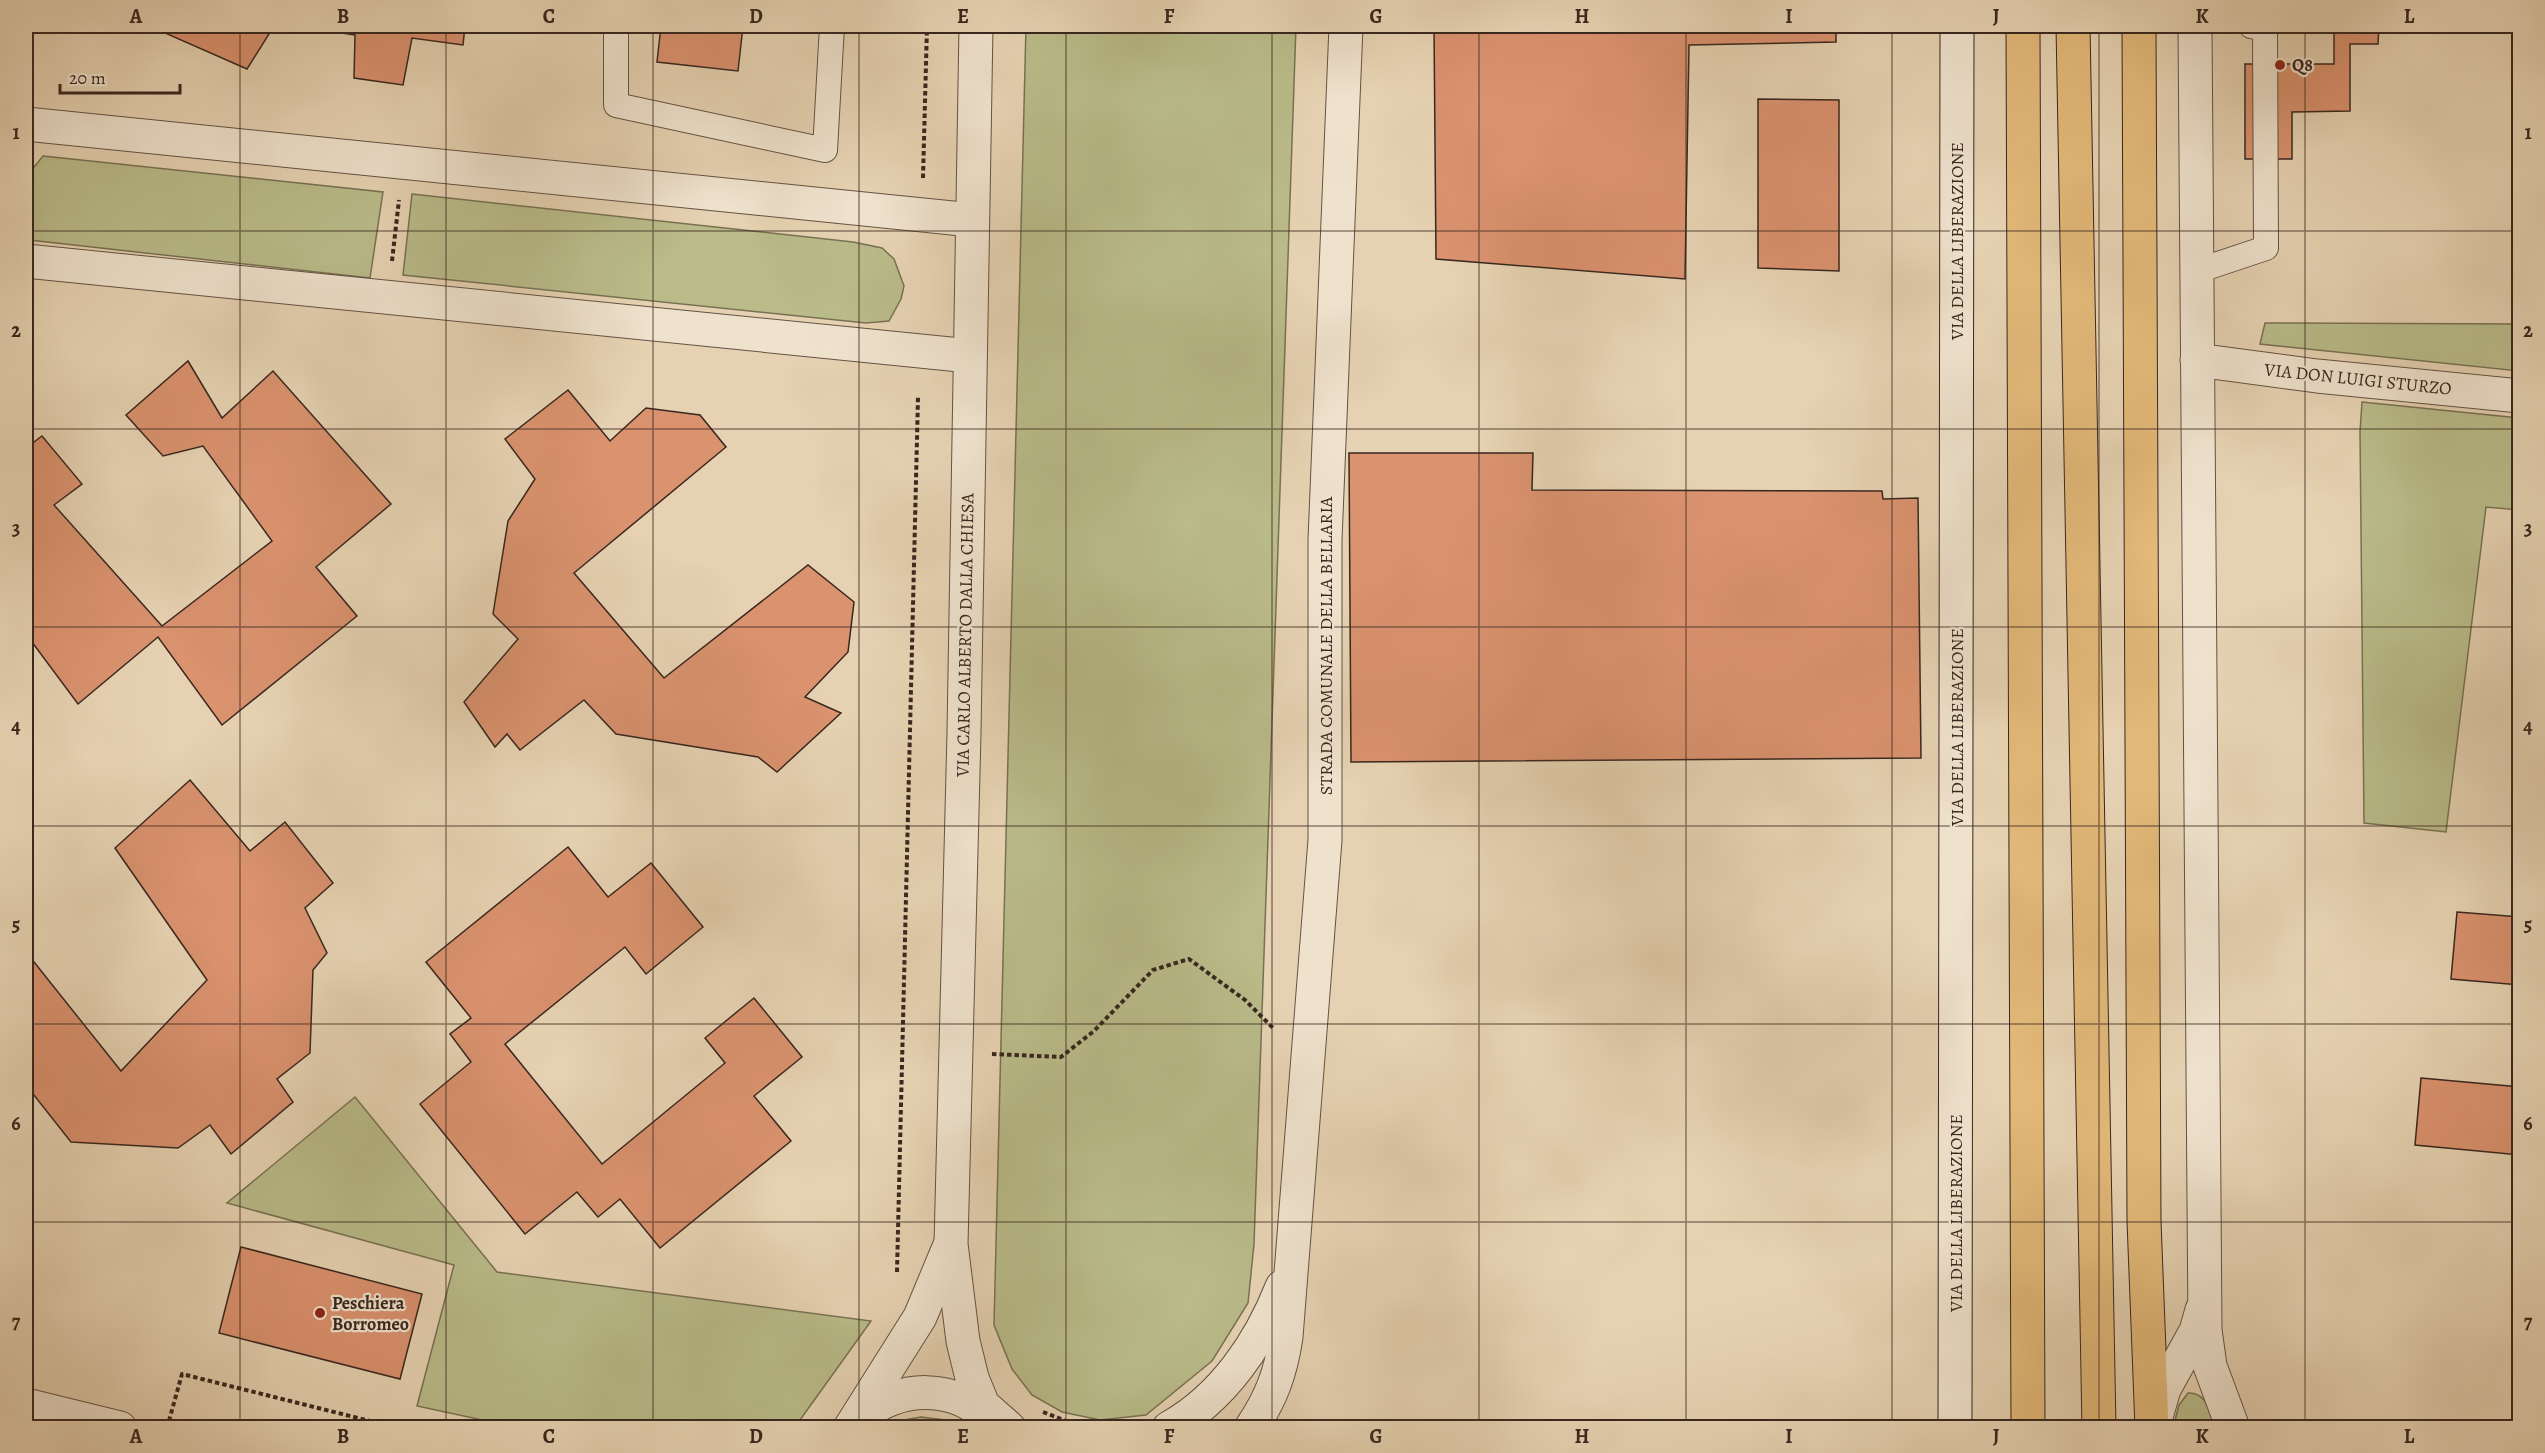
<svg xmlns="http://www.w3.org/2000/svg" width="2545" height="1453" viewBox="0 0 2545 1453" font-family="Alegreya,serif">
<style>
.green{fill:#b9bb89;stroke:#787154;stroke-width:1.5}
.building{fill:#da926f;stroke:#38271f;stroke-width:1.5}
.lines{fill:none;stroke-linecap:round;stroke-linejoin:round}
.lane-casing{stroke:#645244;stroke-width:26}
.street-casing{stroke:#645244;stroke-width:35}
.secondary-casing{stroke:#38271f;stroke-width:35}
.highway-casing{stroke:#38271f;stroke-width:35}
.path{stroke:#38271f;stroke-width:4;stroke-dasharray:4.5 3;stroke-linecap:butt}
.lane{stroke:#efe2cd;stroke-width:24}
.street{stroke:#efe2cd;stroke-width:33}
.secondary{stroke:#efe2cd;stroke-width:33}
.highway{stroke:#e3b979;stroke-width:33}
.grid{fill:none;stroke:#38271f;stroke-width:1.5;stroke-opacity:0.55}
.poi-dot{fill:#8f2418;stroke:#efe2cd;stroke-width:2}
.labels{text-anchor:middle;dominant-baseline:central;stroke-width:4.5;stroke-linejoin:round;paint-order:stroke}
.poi-label{font-size:18px;font-weight:bold;fill:#38271f;stroke:#efe2cd;text-anchor:start}
.street-label{font-size:18px;fill:#38271f;stroke:#efe2cd}
.neatline{fill:none;stroke:#38271f;stroke-width:2}
.grid-label{font-size:20px;text-anchor:middle;font-weight:bold;fill:#38271f}
</style>
<rect width="100%" height="100%" fill="#e6d2b2"/>
<filter id="stains"><feTurbulence type="fractalNoise" baseFrequency=".00333" numOctaves="4"/><feColorMatrix values="0 0 0 0 .2 0 0 0 0 .09 0 0 0 0 .02 0 0 0 .5 -.17"/></filter>
<radialGradient id="worn" r=".72"><stop offset=".6" stop-color="#630" stop-opacity="0"/><stop offset="1" stop-color="#630" stop-opacity=".3"/></radialGradient>
<g class="green">
<polygon points="1026,26 1296,26 1254,1244 1248,1303 1212,1361 1146,1415 1100,1420 1062,1412 1032,1395 1012,1369 994,1325"/>
<polygon points="43,156 383,192 370,278 29,240 26,237 26,177"/>
<polygon points="412,194 853,242 882,248 894,259 904,286 901,299 889,321 866,323 403,275"/>
<polygon points="2265,323 2519,324 2519,371 2260,344"/>
<polygon points="2362,402 2519,418 2519,510 2486,507 2446,832 2364,823 2360,432"/>
<polygon points="355,1097 497,1272 871,1321 795,1427 515,1427 417,1406 454,1265 227,1203"/>
<path d="M2188,1393C2207,1392 2209,1412 2215,1427L2173,1428L2179,1405Z"/>
<polygon points="921,1417 946,1420 962,1427 886,1427 904,1420"/>
</g>
<g class="building">
<polygon points="169,26 274,26 247,69 165,33"/>
<polygon points="296,26 465,26 463,45 412,38 403,85 354,78 355,35"/>
<polygon points="661,26 743,26 738,71 657,62"/>
<polygon points="1434,26 1836,26 1836,42 1689,45 1685,279 1436,259"/>
<polygon points="2334,26 2379,26 2378,44 2350,44 2350,111 2292,112 2292,159 2245,159 2245,64 2334,64"/>
<polygon points="1758,99 1839,100 1839,271 1758,268"/>
<polygon points="188,361 222,418 273,371 391,504 316,567 357,616 222,725 158,637 78,704 26,634 26,448 42,436 82,484 54,505 162,626 272,541 203,446 163,456 126,415"/>
<polygon points="568,390 610,441 646,408 700,415 726,447 574,573 664,678 808,565 854,602 848,652 805,697 841,713 777,772 758,757 616,734 584,700 520,750 507,734 495,747 464,702 518,639 493,614 508,521 535,479 505,439"/>
<polygon points="1349,453 1533,453 1532,490 1882,491 1883,499 1918,498 1921,758 1351,762"/>
<polygon points="190,780 250,851 285,822 333,883 305,908 327,953 313,970 310,1053 277,1079 293,1102 231,1154 210,1125 178,1148 71,1142 26,1085 26,952 121,1071 207,980 115,848"/>
<polygon points="568,847 608,897 651,863 703,927 646,974 625,947 505,1044 602,1164 725,1063 705,1038 754,998 802,1057 754,1096 791,1141 660,1248 620,1199 598,1217 577,1192 525,1234 420,1104 471,1062 450,1034 471,1018 426,962"/>
<polygon points="2457,912 2520,917 2520,985 2451,979"/>
<polygon points="2421,1078 2520,1087 2520,1155 2415,1145"/>
<polygon points="241,1247 422,1294 400,1379 219,1333"/>
</g>
<g class="lines">
<defs>
<g id="lane">
<polyline points="616,26 616,105 825,150 832,26"/>
<polyline points="2197,271 2266,248 2265,29 2251,26"/>
</g>
<g id="street">
<polyline points="976,26 964,733 951,1244 963,1341 972,1378 983,1405 1009,1428"/>
<polyline points="2195,26 2205,1330 2210,1366 2233,1428"/>
<polyline points="26,124 972,220"/>
<polyline points="26,261 970,356"/>
<polyline points="2197,360 2317,376 2520,396"/>
<polyline points="26,1405 120,1428"/>
<path d="M860,1418C897,1384 958,1383 991,1422"/>
<polyline points="2154,1424 2164,1389 2196,1331 2202,1310"/>
<polyline points="850,1428 920,1317 950,1245"/>
<path d="M1169,1428C1223,1398 1260,1343 1282,1287"/>
<path d="M1251,1428C1271,1399 1281,1372 1286,1337L1325,840V540L1346,26"/>
</g>
<polyline id="secondary" points="1955,1428 1957,26"/>
<g id="highway">
<polyline points="2023,26 2028,1428"/>
<polyline points="2073,26 2099,1428"/>
<polyline points="2139,26 2144,1221 2152,1428"/>
</g>
</defs>
<use href="#lane" class="lane-casing"/>
<use href="#street" class="street-casing"/>
<use href="#secondary" class="secondary-casing"/>
<use href="#highway" class="highway-casing"/>
<g class="path">
<polyline points="923,178 927,26"/>
<polyline points="392,261 399,200"/>
<polyline points="992,1054 1061,1057 1094,1031 1153,970 1189,959 1245,1000 1274,1029"/>
<polyline points="897,1272 918,397"/>
<polyline points="1043,1412 1066,1421 1089,1425"/>
<polyline points="167,1428 182,1374 398,1428"/>
</g>
<use href="#lane" class="lane"/>
<use href="#street" class="street"/>
<use href="#secondary" class="secondary"/>
<use href="#highway" class="highway"/>
</g>
<path class="grid" d="M240,26V1428M446,26V1428M653,26V1428M859,26V1428M1066,26V1428M1272,26V1428M1479,26V1428M1686,26V1428M1892,26V1428M2099,26V1428M2305,26V1428M26,231H2520M26,429H2520M26,627H2520M26,826H2520M26,1024H2520M26,1222H2520"/>
<g class="poi-dot">
<circle cx="2280" cy="65" r="6"/>
<circle cx="320" cy="1313" r="6"/>
</g>
<g class="labels">
<g class="poi-label">
<text x="2292" y="65">Q8</text>
<text x="332" y="1303">Peschiera<tspan x="332" dy="21">Borromeo</tspan></text>
</g>
<g class="street-label">
<text transform="translate(1957 241) rotate(-90)">VIA DELLA LIBERAZIONE</text>
<text transform="translate(2358 379) rotate(6)">VIA DON LUIGI STURZO</text>
<text transform="translate(965 635) rotate(-89)">VIA CARLO ALBERTO DALLA CHIESA</text>
<text transform="translate(1326 646) rotate(-90)">STRADA COMUNALE DELLA BELLARIA</text>
<text transform="translate(1957 727) rotate(-90)">VIA DELLA LIBERAZIONE</text>
<text transform="translate(1956 1213) rotate(-90)">VIA DELLA LIBERAZIONE</text>
</g>
</g>
<rect width="2545" height="1453" fill="none" stroke="#e6d2b2" stroke-width="66"/>
<path d="M60 84v9h120v-9" fill="none" stroke="#38271f" stroke-width="3"/>
<text x="69" y="84" font-size="18" fill="#38271f" stroke="#efe2cd" stroke-width="4.5" paint-order="stroke">20 m</text>
<rect x="33" y="33" width="2479" height="1387" class="neatline"/>
<g class="grid-label">
<text x="136" y="23">A</text>
<text x="343" y="23">B</text>
<text x="549" y="23">C</text>
<text x="756" y="23">D</text>
<text x="963" y="23">E</text>
<text x="1169" y="23">F</text>
<text x="1376" y="23">G</text>
<text x="1582" y="23">H</text>
<text x="1789" y="23">I</text>
<text x="1996" y="23">J</text>
<text x="2202" y="23">K</text>
<text x="2409" y="23">L</text>
<text x="16" y="139">1</text>
<text x="2528" y="139">1</text>
<text x="16" y="337">2</text>
<text x="2528" y="337">2</text>
<text x="16" y="535">3</text>
<text x="2528" y="535">3</text>
<text x="16" y="733">4</text>
<text x="2528" y="733">4</text>
<text x="16" y="931">5</text>
<text x="2528" y="931">5</text>
<text x="16" y="1130">6</text>
<text x="2528" y="1130">6</text>
<text x="16" y="1328">7</text>
<text x="2528" y="1328">7</text>
<text x="136" y="1443">A</text>
<text x="343" y="1443">B</text>
<text x="549" y="1443">C</text>
<text x="756" y="1443">D</text>
<text x="963" y="1443">E</text>
<text x="1169" y="1443">F</text>
<text x="1376" y="1443">G</text>
<text x="1582" y="1443">H</text>
<text x="1789" y="1443">I</text>
<text x="1996" y="1443">J</text>
<text x="2202" y="1443">K</text>
<text x="2409" y="1443">L</text>
</g>
<rect width="100%" height="100%" filter="url(#stains)"/>
<rect width="100%" height="100%" fill="url(#worn)"/>
</svg>
